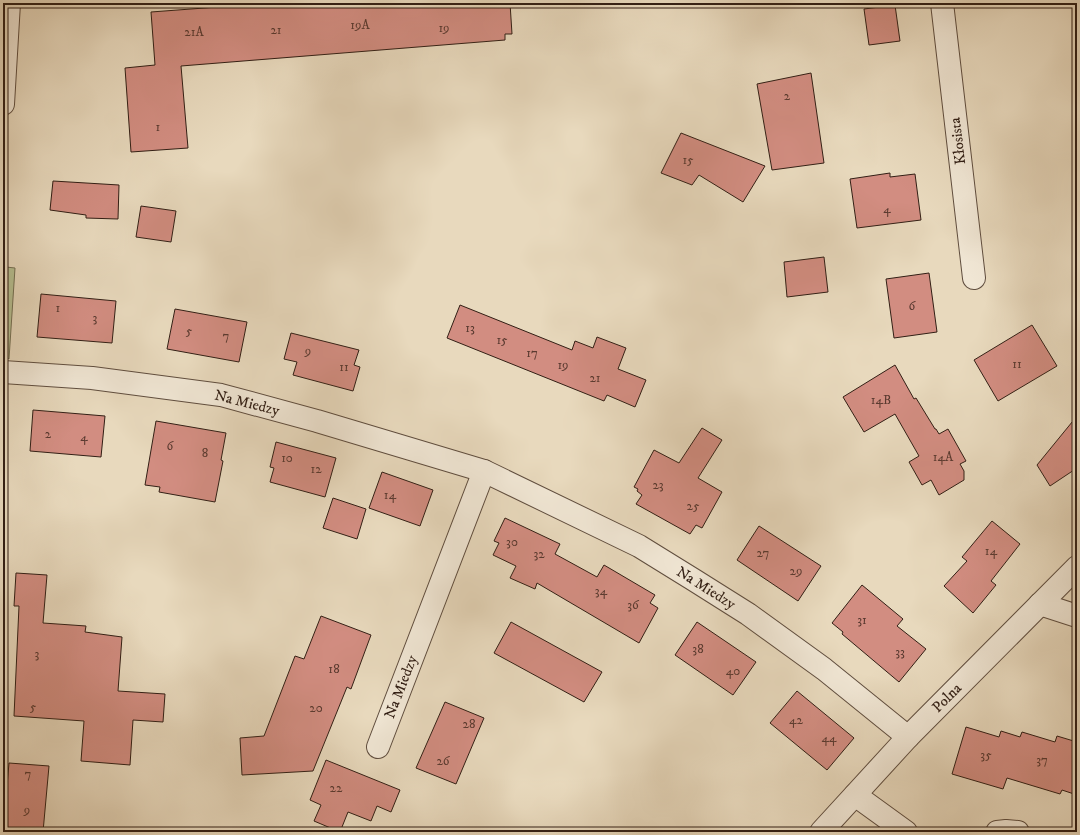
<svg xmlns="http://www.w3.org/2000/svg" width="1080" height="835" viewBox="0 0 1080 835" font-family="'IM FELL DW Pica',serif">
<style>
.green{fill:#b6bf91;stroke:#746f53}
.building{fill:#d28d81;stroke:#321f15}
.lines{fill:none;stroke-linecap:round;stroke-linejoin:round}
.minor-casing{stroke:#604e3f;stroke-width:24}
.minor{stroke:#f0e6d4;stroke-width:22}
.labels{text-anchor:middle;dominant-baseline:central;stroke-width:3;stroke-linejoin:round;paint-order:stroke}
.number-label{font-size:13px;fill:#5a3a30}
.street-label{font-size:15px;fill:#321f15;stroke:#f0e6d4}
</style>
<rect width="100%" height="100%" fill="#e8d9bd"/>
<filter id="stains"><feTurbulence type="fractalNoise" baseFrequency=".005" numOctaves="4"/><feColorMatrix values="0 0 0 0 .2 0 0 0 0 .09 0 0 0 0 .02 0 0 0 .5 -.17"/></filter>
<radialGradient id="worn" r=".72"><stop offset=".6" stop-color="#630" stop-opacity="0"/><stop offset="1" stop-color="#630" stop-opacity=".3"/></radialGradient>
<polygon class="green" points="6,267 15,268 9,359 3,354 3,278"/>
<g class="building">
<polygon points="271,3 510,3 512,34 505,34 505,40 181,66 188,148 131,152 125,68 155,65 151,12"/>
<polygon points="895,5 900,41 869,45 864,9"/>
<polygon points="811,73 824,163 772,170 757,84"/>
<polygon points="681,133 765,166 743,202 699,175 692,185 661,173"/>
<polygon points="890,173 890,177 915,174 921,220 857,228 850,179"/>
<polygon points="53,181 119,185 118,219 86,218 86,215 50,210"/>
<polygon points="141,206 176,211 171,242 136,237"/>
<polygon points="824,257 828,292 787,297 784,262"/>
<polygon points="929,273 937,332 894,338 886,279"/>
<polygon points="41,294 116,301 112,343 37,337"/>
<polygon points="460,305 572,350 575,341 593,348 597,337 626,348 618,369 646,380 635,407 607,395 604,401 447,338"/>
<polygon points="175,309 247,322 239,362 167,349"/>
<polygon points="1032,325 1057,366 998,401 974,360"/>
<polygon points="291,333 359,350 354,365 360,367 353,391 293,375 297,362 284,359"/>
<polygon points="895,365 914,399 916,398 935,429 936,429 939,434 948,429 966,461 960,464 964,471 964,480 939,495 931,480 922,485 909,462 919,456 895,414 864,432 843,397"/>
<polygon points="33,410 105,416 101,457 30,451"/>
<polygon points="1077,416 1077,468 1050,486 1037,465"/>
<polygon points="156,421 226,433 221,460 223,461 215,502 159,492 160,487 145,485"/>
<polygon points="702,428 722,440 698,478 722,492 702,528 696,525 690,534 636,504 642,495 637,491 638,489 634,487 654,450 679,463"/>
<polygon points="276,442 336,458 325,497 270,482 274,468 270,467"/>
<polygon points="382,472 433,490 420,526 369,508"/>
<polygon points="333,498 366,509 357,539 323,528"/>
<polygon points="505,518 560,544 555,554 597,577 604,565 655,595 650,603 658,608 639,643 537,583 535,589 510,578 516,566 493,555 499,543 494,541"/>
<polygon points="992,521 1020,544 991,581 996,585 973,613 944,586 967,561 962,557"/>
<polygon points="759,526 821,566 798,601 737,560"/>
<polygon points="16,573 47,575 43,623 86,626 85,632 122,637 118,691 165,694 163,722 133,720 130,765 81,761 84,721 14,716 19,606 14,606"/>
<polygon points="862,585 903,619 897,626 926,649 899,682 842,634 843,632 832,623"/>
<polygon points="321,616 371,635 351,689 347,687 313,771 242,775 240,738 264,736 295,656 304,659"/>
<polygon points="511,622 602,672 584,702 494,653"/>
<polygon points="697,622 756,662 733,695 675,655"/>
<polygon points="797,691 854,738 827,770 770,723"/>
<polygon points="445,702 484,718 456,784 416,768"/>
<polygon points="966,727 999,737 1001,731 1020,737 1022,732 1055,742 1057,736 1077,742 1077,795 1062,790 1060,794 1007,778 1003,789 952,774"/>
<polygon points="326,760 400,790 391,812 377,806 371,821 348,812 340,832 314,821 321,805 310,800"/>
<polygon points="9,763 49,766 43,832 3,832"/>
</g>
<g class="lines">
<defs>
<g id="minor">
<polyline points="942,3 974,278"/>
<polyline points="3,104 9,3"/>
<polyline points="3,372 92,378 221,395 317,421 484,471 639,546 694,580 748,614 824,669 908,737"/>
<polyline points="1040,604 1077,616"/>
<polyline points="378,747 484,471"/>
<polyline points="855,795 906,832"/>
<polyline points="821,832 908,737 1077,567"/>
<polyline points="997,832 1006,831 1018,832"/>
</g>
</defs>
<use href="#minor" class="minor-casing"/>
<use href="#minor" class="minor"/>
</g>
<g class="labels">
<g class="number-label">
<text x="360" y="25">19A</text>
<text x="444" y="28">19</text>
<text x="276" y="30">21</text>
<text x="194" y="32">21A</text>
<text x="787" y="96">2</text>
<text x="158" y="127">1</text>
<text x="688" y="160">15</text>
<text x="887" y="209">4</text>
<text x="912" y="306">6</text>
<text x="58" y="308">1</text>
<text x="95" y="318">3</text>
<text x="470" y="328">13</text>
<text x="189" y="331">5</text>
<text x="226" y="336">7</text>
<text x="502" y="340">15</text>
<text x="308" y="351">9</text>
<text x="532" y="353">17</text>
<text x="1017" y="364">11</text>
<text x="563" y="365">19</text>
<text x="344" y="367">11</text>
<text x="595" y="378">21</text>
<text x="881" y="400">14B</text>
<text x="48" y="434">2</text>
<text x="84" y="437">4</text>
<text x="170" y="446">6</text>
<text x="205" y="453">8</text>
<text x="943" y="457">14A</text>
<text x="287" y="458">10</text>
<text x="316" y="469">12</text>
<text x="658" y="485">23</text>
<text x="390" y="495">14</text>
<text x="693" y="506">25</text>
<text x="512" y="542">30</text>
<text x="991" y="551">14</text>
<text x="763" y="553">27</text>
<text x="539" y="554">32</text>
<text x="796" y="571">29</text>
<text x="601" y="591">34</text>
<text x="633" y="605">36</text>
<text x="862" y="620">31</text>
<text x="698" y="649">38</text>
<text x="900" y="652">33</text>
<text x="37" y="654">3</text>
<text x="334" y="669">18</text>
<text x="733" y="671">40</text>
<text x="33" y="707">5</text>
<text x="316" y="708">20</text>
<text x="796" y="720">42</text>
<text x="469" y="724">28</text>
<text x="829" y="738">44</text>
<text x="986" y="755">35</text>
<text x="1042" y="760">37</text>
<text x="443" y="761">26</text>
<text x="28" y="774">7</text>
<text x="336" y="788">22</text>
<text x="27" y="810">9</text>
</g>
<g class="street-label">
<text transform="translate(958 141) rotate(-97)">Kłosista</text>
<text transform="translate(247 403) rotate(14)">Na Miedzy</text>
<text transform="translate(706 588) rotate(32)">Na Miedzy</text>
<text transform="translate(401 687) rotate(-69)">Na Miedzy</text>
<text transform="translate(947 698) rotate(-45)">Polna</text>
</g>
</g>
<rect width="1080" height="835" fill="none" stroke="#e8d9bd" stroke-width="16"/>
<rect x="4" y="4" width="1072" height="827" fill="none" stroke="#321f15" stroke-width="2"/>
<rect x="8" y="8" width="1064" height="819" fill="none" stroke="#321f15"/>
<rect width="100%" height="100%" filter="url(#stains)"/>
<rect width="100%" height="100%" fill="url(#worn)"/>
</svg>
